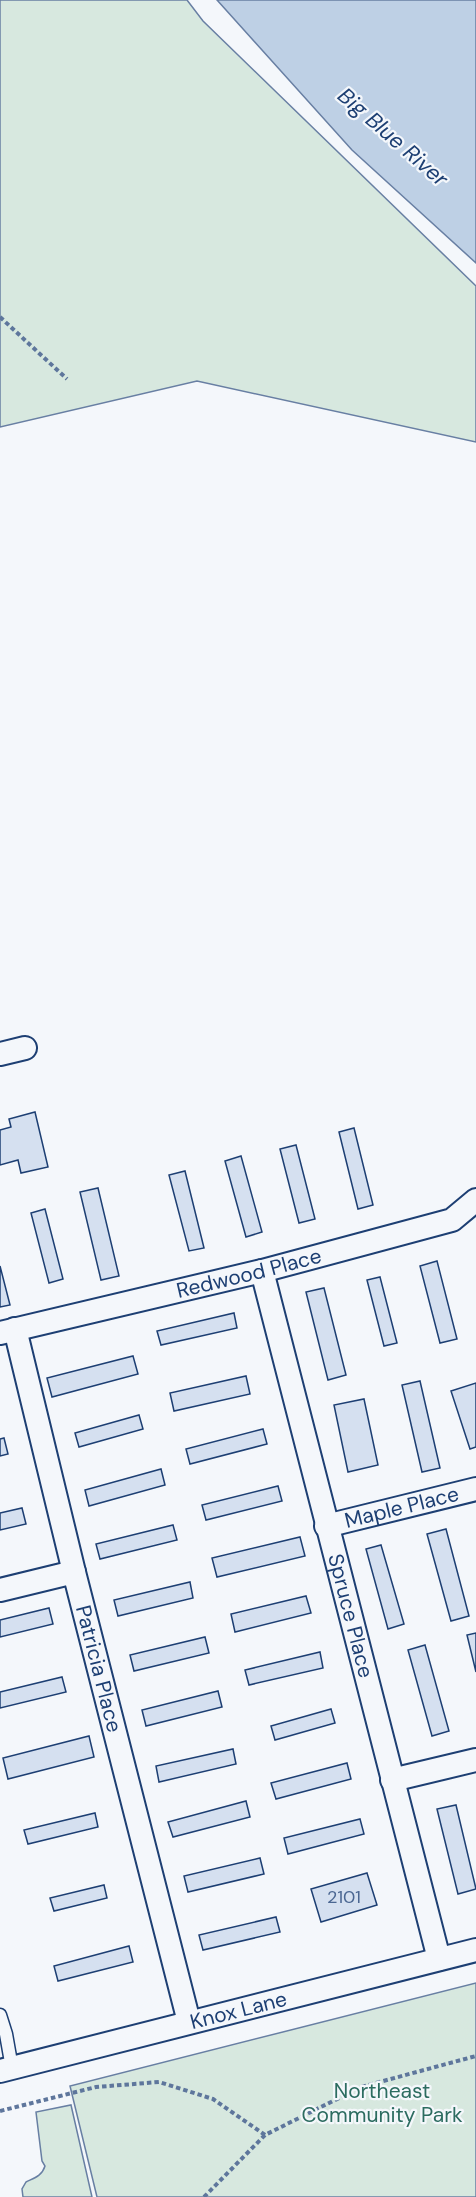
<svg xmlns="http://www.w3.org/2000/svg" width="476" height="2197" viewBox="0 0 476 2197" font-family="'DM Sans',sans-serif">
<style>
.green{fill:#d7e8df;stroke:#687fa3;stroke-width:1.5}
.water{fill:#bed0e5;stroke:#687fa3;stroke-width:1.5}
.building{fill:#d5e0f0;stroke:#1d3f73;stroke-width:1.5}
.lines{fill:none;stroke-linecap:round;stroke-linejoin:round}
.service-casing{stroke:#1d3f73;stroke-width:15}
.minor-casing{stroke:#1d3f73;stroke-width:26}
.path{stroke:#5e769c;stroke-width:4;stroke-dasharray:4.5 3;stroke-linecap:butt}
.service{stroke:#f4f7fb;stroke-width:12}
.minor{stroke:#f4f7fb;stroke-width:22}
.labels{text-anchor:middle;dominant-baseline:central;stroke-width:4.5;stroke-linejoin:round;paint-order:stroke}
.number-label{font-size:18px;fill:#4b6792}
.street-label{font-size:21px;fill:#1d3f73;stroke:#f4f7fb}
.park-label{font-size:21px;fill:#2c6c60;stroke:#f4f7fb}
.water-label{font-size:22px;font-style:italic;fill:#1d3f73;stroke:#f4f7fb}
</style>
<rect width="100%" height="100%" fill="#f4f7fb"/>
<g class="green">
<polygon points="0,0 187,0 203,21 476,286 476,442 197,381 0,427"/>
<polygon points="476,1983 476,2197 97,2197 70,2086"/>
<path d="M71,2105L92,2197H23L22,2189L26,2182C34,2178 42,2176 45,2166L42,2161L36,2112Z"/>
</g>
<polygon class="water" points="217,0 476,0 476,263 352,150"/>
<g class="building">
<polygon points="35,1112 48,1167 21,1173 18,1160 0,1165 0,1130 11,1127 9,1119"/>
<polygon points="354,1128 373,1205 358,1209 339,1132"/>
<polygon points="296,1145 315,1219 299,1223 280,1149"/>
<polygon points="241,1156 262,1232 246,1237 225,1161"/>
<polygon points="185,1171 204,1248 189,1251 169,1175"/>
<polygon points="98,1188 119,1276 101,1280 80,1192"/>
<polygon points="45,1209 63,1279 49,1283 31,1213"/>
<polygon points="437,1261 457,1339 440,1343 420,1266"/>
<polygon points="0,1266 10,1305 0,1307"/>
<polygon points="380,1277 397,1343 384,1346 367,1280"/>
<polygon points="324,1288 346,1375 328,1380 306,1292"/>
<polygon points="234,1313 237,1328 161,1345 157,1331"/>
<polygon points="133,1356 138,1374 52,1397 47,1378"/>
<polygon points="246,1376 250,1394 174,1411 170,1393"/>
<polygon points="420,1381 440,1468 422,1472 402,1385"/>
<polygon points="476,1383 476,1447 470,1449 451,1391"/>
<polygon points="364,1399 378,1465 348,1472 334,1405"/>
<polygon points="139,1415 143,1429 79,1447 75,1433"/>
<polygon points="263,1429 267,1444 190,1464 186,1449"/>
<polygon points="4,1438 8,1454 0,1456 0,1439"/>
<polygon points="161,1469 165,1485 89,1506 85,1490"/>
<polygon points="278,1486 282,1501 206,1520 202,1505"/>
<polygon points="22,1508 26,1524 0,1530 0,1513"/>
<polygon points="173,1525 177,1540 100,1559 96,1544"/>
<polygon points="446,1529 469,1616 451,1621 427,1534"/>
<polygon points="300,1537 305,1556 217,1577 212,1558"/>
<polygon points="381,1545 404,1624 388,1629 366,1549"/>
<polygon points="190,1582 193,1598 118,1616 114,1600"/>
<polygon points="306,1596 311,1613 235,1632 231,1614"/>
<polygon points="49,1608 53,1624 0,1637 0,1620"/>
<polygon points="476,1633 476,1672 467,1635"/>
<polygon points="205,1637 209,1653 134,1671 130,1655"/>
<polygon points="425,1645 449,1731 432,1736 408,1650"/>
<polygon points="320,1652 323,1668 249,1685 245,1670"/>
<polygon points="62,1677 66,1692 0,1708 0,1692"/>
<polygon points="218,1691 222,1707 146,1726 142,1710"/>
<polygon points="331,1709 335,1723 275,1740 271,1726"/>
<polygon points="89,1736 94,1757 8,1779 3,1758"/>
<polygon points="233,1749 236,1764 159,1782 156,1766"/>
<polygon points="347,1763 351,1779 276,1799 271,1783"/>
<polygon points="246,1801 250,1817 173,1837 168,1822"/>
<polygon points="456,1805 476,1889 458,1894 437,1809"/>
<polygon points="95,1813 98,1827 28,1844 24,1830"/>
<polygon points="360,1819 364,1834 288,1854 284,1838"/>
<polygon points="260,1858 264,1874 188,1892 184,1876"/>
<polygon points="367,1873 377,1905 321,1922 311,1889"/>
<polygon points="104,1885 107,1898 54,1911 50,1898"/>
<polygon points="276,1917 280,1932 203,1950 199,1935"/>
<polygon points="129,1946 133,1962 58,1981 54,1966"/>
</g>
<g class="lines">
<defs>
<polyline id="service" points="0,2015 6,2034 12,2068"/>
<g id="minor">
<polyline points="0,1054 25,1048"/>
<path id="s1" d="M262,1271L439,1959"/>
<path id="s2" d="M15,1329L74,1572L189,2022"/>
<path id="s3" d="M0,1333L262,1271L452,1220L476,1200"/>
<path id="s4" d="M326,1526L476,1489"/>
<polyline points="0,1590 74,1572"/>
<polyline points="392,1780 476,1760"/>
<path id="s5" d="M0,2071L476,1950"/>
</g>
</defs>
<use href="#service" class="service-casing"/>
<use href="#minor" class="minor-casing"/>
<g class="path">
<polyline points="0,317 67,379"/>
<polyline points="0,2111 96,2087 159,2082 213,2099 265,2135"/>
<polyline points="204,2197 265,2135 361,2087 476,2056"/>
</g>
<use href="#service" class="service"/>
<use href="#minor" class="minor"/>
</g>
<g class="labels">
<g class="number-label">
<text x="344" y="1897">2101</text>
</g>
<g class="street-label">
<text stroke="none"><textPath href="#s3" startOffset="256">Redwood Place</textPath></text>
<text stroke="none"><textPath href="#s4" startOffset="78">Maple Place</textPath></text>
<text stroke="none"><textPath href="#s1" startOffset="356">Spruce Place</textPath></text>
<text stroke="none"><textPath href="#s2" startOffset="350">Patricia Place</textPath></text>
<text stroke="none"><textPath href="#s5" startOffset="246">Knox Lane</textPath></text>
</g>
<g class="park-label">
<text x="382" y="2091">Northeast<tspan x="382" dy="24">Community Park</tspan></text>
</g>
<g class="water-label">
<text transform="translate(393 137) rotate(41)">Big Blue River</text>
</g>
</g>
</svg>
